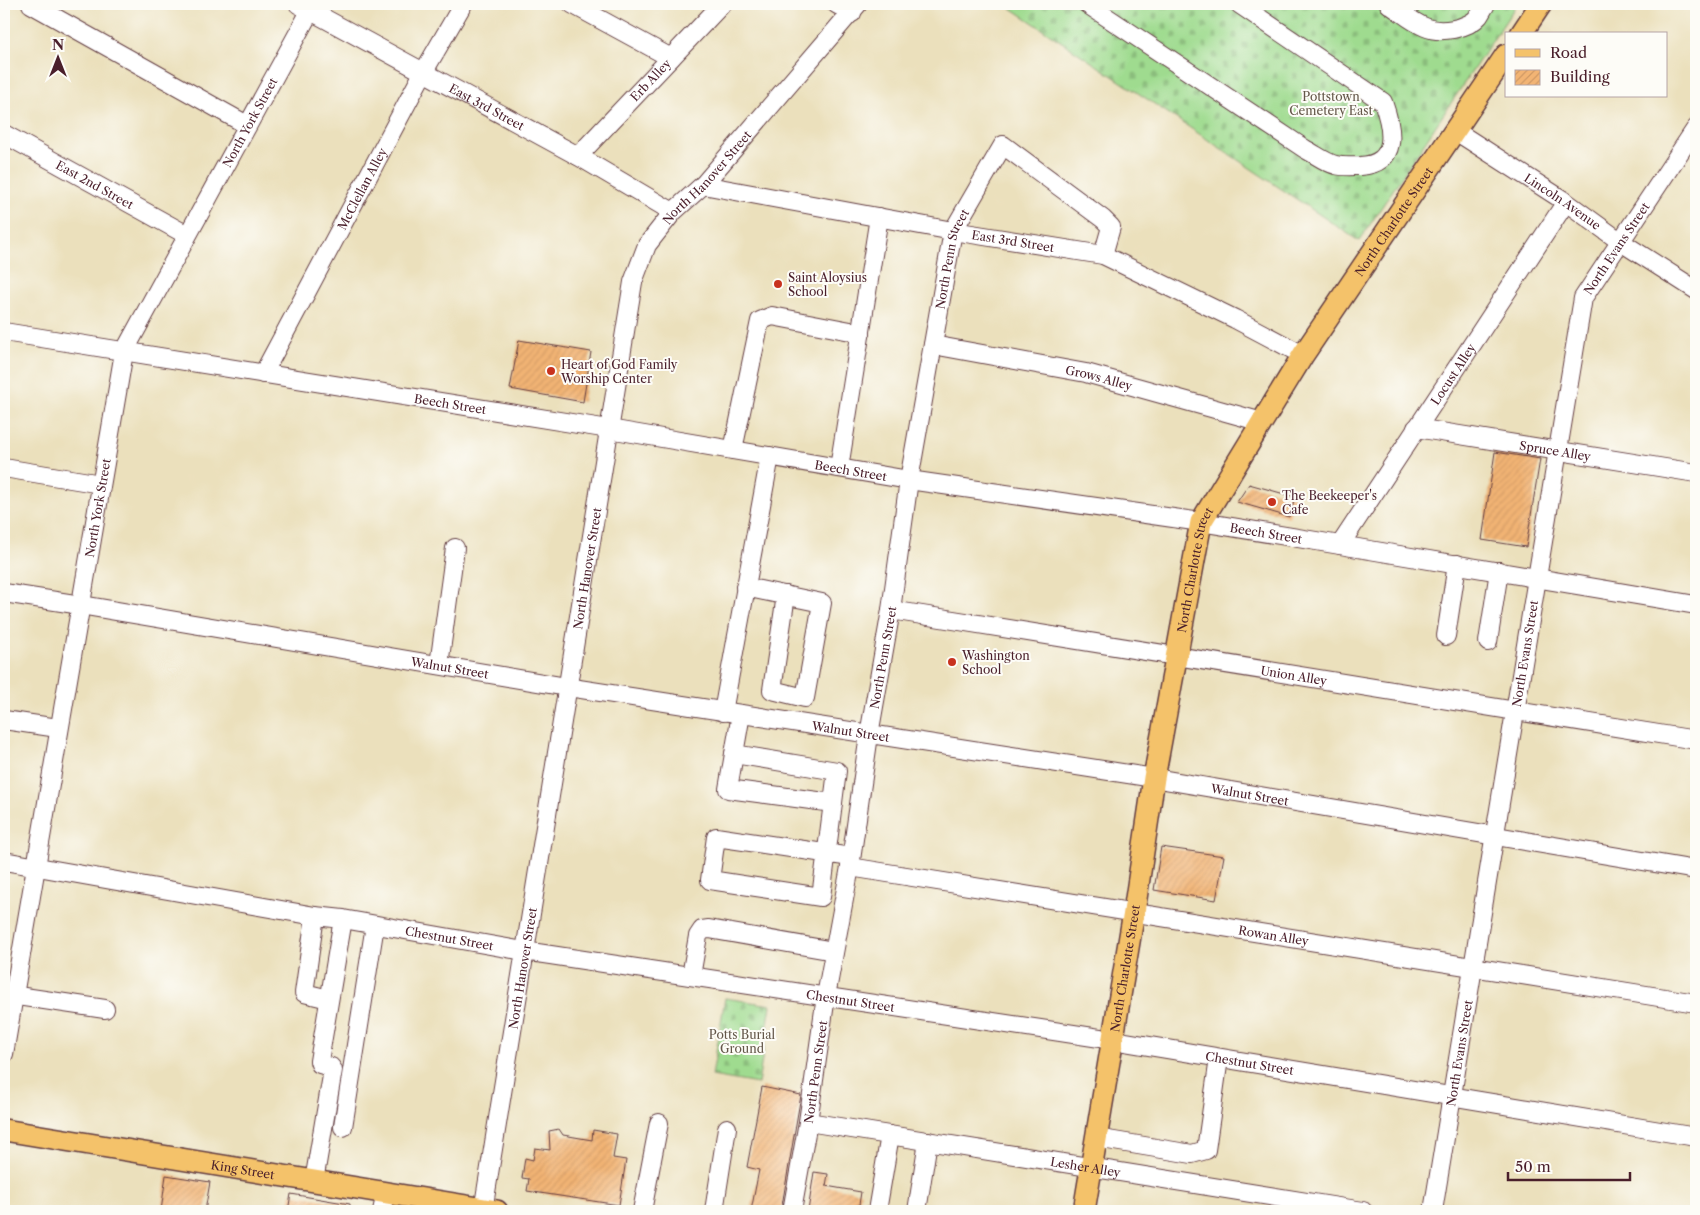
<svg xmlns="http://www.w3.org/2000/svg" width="1700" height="1215" viewBox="0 0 1700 1215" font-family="'Libre Caslon Text',serif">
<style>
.cemetery{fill:url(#cemetery-stones);stroke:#747d5d}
.building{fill:url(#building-hatch)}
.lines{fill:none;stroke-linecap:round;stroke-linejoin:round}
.minor-casing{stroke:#623c41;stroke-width:20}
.major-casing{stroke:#623c41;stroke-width:24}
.minor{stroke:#fff;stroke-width:18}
.major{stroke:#f4c26a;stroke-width:21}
.poi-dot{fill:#c8321e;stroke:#fdfcf7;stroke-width:2}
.labels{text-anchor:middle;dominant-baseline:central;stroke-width:4;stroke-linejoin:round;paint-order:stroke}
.street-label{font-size:12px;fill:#4a1f2b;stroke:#fdfcf7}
.park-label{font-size:12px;fill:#645749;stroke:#fdfcf7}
.poi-label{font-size:12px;fill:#4a1f2b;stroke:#fdfcf7;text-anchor:start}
</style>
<defs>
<pattern id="cemetery-stones" width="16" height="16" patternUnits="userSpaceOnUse" patternTransform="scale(1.25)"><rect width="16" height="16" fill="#9fdb8f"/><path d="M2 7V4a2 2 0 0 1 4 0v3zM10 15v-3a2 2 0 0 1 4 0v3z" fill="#8abc7c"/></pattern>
<pattern id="building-hatch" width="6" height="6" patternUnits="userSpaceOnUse" patternTransform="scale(1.25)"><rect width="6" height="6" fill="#f2b474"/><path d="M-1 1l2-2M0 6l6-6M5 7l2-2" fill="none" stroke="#d19a65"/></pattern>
</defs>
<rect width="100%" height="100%" fill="#fdfcf7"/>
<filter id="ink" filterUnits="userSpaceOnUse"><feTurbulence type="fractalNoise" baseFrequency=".02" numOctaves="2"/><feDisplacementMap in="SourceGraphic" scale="10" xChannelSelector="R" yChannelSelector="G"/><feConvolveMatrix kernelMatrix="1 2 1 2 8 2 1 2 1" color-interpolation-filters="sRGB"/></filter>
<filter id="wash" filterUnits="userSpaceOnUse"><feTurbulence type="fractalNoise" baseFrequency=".0096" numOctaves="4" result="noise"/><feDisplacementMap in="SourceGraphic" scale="20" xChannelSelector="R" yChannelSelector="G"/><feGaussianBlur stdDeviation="1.12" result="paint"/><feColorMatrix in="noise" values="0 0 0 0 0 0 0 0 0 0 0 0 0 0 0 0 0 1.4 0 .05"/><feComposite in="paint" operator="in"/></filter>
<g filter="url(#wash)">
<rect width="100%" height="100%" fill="#ebe0bc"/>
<g class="cemetery">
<polygon points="1005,4 1517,4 1359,241"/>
<polygon points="725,998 771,1005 758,1084 712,1076"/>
</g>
<g id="blocks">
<g class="building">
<polygon points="519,340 591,352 583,402 510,389"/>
<polygon points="1495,452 1540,459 1526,547 1482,540"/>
<polygon points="1249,484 1295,497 1289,517 1237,502"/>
<polygon points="1161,847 1224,856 1216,900 1154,890"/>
<polygon points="762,1087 801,1095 781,1211 751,1211 759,1170 747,1167"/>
<polygon points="559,1129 563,1135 592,1140 593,1130 617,1134 613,1158 626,1160 619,1205 527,1191 529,1179 522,1178 525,1158 533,1160 535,1148 550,1150 549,1131"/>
<polygon points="814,1172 828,1174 826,1186 861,1192 858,1211 808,1211"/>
<polygon points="166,1175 210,1182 205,1211 161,1211"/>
<polygon points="291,1194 350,1204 350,1211 288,1211"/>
</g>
</g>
</g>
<g filter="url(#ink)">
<use href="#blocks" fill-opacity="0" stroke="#623c41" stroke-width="1"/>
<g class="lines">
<defs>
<g id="minor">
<polyline points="31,4 247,125"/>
<path id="s1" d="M298,4L578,156L673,212"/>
<polyline points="572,4 671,58"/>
<polyline points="836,4 852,13"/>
<path d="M1087,4L1305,149C1315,154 1326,163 1336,165C1343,167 1352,166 1360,166C1399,164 1393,130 1383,102L1239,4"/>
<path d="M1389,4C1400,11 1412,22 1425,27C1440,34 1468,29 1479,16C1481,13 1483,9 1485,6V4"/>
<path id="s2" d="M1454,130L1566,202L1621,242L1696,290"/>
<path id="s3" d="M4,134L187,235"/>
<path id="s4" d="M578,156L722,4"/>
<path id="s5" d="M703,185L953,231L1103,255L1235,319L1303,355"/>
<path id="s6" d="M4,332L609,429L909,480L1201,522L1340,545L1696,605"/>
<path id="s7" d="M933,345L1086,373L1262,422"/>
<path id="s8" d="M263,374L423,73L463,4"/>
<path id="s9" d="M1416,428L1696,473"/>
<polyline points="733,450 760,321 772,316 861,333"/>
<polyline points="4,468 101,484"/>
<polyline points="839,468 879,217"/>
<path id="s10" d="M1340,545L1566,202"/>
<polyline points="745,587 822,603 805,698 772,690 786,595"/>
<path id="s11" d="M4,593L81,605L567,687L1154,778L1696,870"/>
<path id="s12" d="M891,610L1696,740"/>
<polyline points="1446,636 1457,564"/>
<polyline points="1488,642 1499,571"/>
<polyline points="439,665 455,548"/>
<polyline points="723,712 770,456"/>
<path d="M741,714L734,754L837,771C832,813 826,855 821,897L710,880L716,837L851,857"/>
<polyline points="4,720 58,728"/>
<polyline points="734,754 728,789 833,803"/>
<path id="s13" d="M4,861L315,916L343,919L524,951L1113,1040L1696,1137"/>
<path id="s14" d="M850,867L1696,1003"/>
<polyline points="315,916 304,993 329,999"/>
<polyline points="691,976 698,936 702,930 709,929 834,951"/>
<polyline points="4,994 105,1009"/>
<path id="s15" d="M4,1054L124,352L314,4"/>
<path id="s16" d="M808,1122L1363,1211"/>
<polyline points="343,1127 375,925"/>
<polyline points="1096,1138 1192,1154 1206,1150 1219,1058"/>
<polyline points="314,1181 333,1070 331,1067 320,1064 319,1061 343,919"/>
<polyline points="382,1211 386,1193"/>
<path id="s17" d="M483,1211L633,282L647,245L673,212L703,185L858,4"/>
<polyline points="642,1211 659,1123"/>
<polyline points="714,1211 727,1128"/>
<path id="s18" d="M792,1211L808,1122L826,996L850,867L869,735L891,610L909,480L953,231L1003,145L1103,219L1111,227L1103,255"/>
<polyline points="877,1211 890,1135"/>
<polyline points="917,1211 928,1141"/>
<path id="s19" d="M1433,1211L1583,298L1696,128"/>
</g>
<g id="major">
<polyline points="1521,34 1541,4"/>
<path id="s20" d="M4,1130L497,1211"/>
<path id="s21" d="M1084,1211L1134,912L1154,778L1201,522L1303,355L1506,55"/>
</g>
</defs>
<use href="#minor" class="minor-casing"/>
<use href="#major" class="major-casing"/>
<use href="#minor" class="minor"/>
<use href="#major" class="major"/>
</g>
</g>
<g class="poi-dot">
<circle cx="778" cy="284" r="5"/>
<circle cx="551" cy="371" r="5"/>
<circle cx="1272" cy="502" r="5"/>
<circle cx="952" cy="662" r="5"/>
</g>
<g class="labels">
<g class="street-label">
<text stroke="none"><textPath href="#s4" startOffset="105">Erb Alley</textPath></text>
<text stroke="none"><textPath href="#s1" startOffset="215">East 3rd Street</textPath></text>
<text stroke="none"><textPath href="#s15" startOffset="974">North York Street</textPath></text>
<text stroke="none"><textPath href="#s17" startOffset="1071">North Hanover Street</textPath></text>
<text stroke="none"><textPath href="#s3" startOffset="104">East 2nd Street</textPath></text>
<text stroke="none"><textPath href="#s8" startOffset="210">McClellan Alley</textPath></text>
<text stroke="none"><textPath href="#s2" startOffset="130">Lincoln Avenue</textPath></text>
<text stroke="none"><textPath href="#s21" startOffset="1056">North Charlotte Street</textPath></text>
<text stroke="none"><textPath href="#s5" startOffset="315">East 3rd Street</textPath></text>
<text stroke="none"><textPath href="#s19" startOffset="985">North Evans Street</textPath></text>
<text stroke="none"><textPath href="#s18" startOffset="966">North Penn Street</textPath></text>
<text stroke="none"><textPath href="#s10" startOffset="205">Locust Alley</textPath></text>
<text stroke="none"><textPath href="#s7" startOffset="169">Grows Alley</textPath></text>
<text stroke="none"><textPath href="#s6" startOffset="452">Beech Street</textPath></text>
<text stroke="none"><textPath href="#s9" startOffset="141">Spruce Alley</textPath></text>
<text stroke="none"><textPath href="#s6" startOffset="858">Beech Street</textPath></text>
<text stroke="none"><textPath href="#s15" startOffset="554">North York Street</textPath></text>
<text stroke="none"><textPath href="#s6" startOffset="1278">Beech Street</textPath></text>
<text stroke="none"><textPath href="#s17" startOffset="651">North Hanover Street</textPath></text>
<text stroke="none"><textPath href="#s21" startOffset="651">North Charlotte Street</textPath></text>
<text stroke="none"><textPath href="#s19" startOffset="565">North Evans Street</textPath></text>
<text stroke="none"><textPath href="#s18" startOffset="561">North Penn Street</textPath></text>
<text stroke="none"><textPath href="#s11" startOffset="452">Walnut Street</textPath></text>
<text stroke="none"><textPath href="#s12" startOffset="408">Union Alley</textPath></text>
<text stroke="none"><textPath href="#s11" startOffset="858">Walnut Street</textPath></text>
<text stroke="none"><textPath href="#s11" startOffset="1262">Walnut Street</textPath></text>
<text stroke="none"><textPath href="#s14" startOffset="429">Rowan Alley</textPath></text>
<text stroke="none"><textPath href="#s13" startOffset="452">Chestnut Street</textPath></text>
<text stroke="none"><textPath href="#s17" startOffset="246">North Hanover Street</textPath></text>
<text stroke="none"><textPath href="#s21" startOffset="246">North Charlotte Street</textPath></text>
<text stroke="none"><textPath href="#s13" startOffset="858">Chestnut Street</textPath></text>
<text stroke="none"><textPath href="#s19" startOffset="160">North Evans Street</textPath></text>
<text stroke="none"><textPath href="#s13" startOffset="1262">Chestnut Street</textPath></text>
<text stroke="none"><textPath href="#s18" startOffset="141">North Penn Street</textPath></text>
<text stroke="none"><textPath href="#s16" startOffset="281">Lesher Alley</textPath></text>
<text stroke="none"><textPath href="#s20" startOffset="242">King Street</textPath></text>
</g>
<g class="park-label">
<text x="1331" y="96">Pottstown<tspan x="1331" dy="14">Cemetery East</tspan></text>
<text x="742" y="1034">Potts Burial<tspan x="742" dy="14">Ground</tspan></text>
</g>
<g class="poi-label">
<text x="788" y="277">Saint Aloysius<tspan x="788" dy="14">School</tspan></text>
<text x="561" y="364">Heart of God Family<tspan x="561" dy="14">Worship Center</tspan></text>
<text x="1282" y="495">The Beekeeper's<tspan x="1282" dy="14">Cafe</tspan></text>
<text x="962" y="655">Washington<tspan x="962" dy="14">School</tspan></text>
</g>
</g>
<rect width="1700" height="1215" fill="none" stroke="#fdfcf7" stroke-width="20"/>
<rect x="1505" y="32" width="162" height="65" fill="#fdfcf7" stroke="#b5a4a5"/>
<rect x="1515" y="49" width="25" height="8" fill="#f4c26a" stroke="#b5a4a5"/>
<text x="1550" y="58" font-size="15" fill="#4a1f2b">Road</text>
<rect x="1515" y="70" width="25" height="15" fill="url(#building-hatch)" stroke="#b5a4a5"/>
<text x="1550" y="82" font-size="15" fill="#4a1f2b">Building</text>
<g transform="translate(58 58)" stroke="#fdfcf7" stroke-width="4" paint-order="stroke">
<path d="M0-4L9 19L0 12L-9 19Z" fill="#4a1f2b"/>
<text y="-8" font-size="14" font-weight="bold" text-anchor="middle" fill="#4a1f2b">N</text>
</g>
<path d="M1508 1172v8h122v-8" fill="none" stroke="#4a1f2b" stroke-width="2.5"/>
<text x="1515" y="1172" font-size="15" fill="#4a1f2b" stroke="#fdfcf7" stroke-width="4" paint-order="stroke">50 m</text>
</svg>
